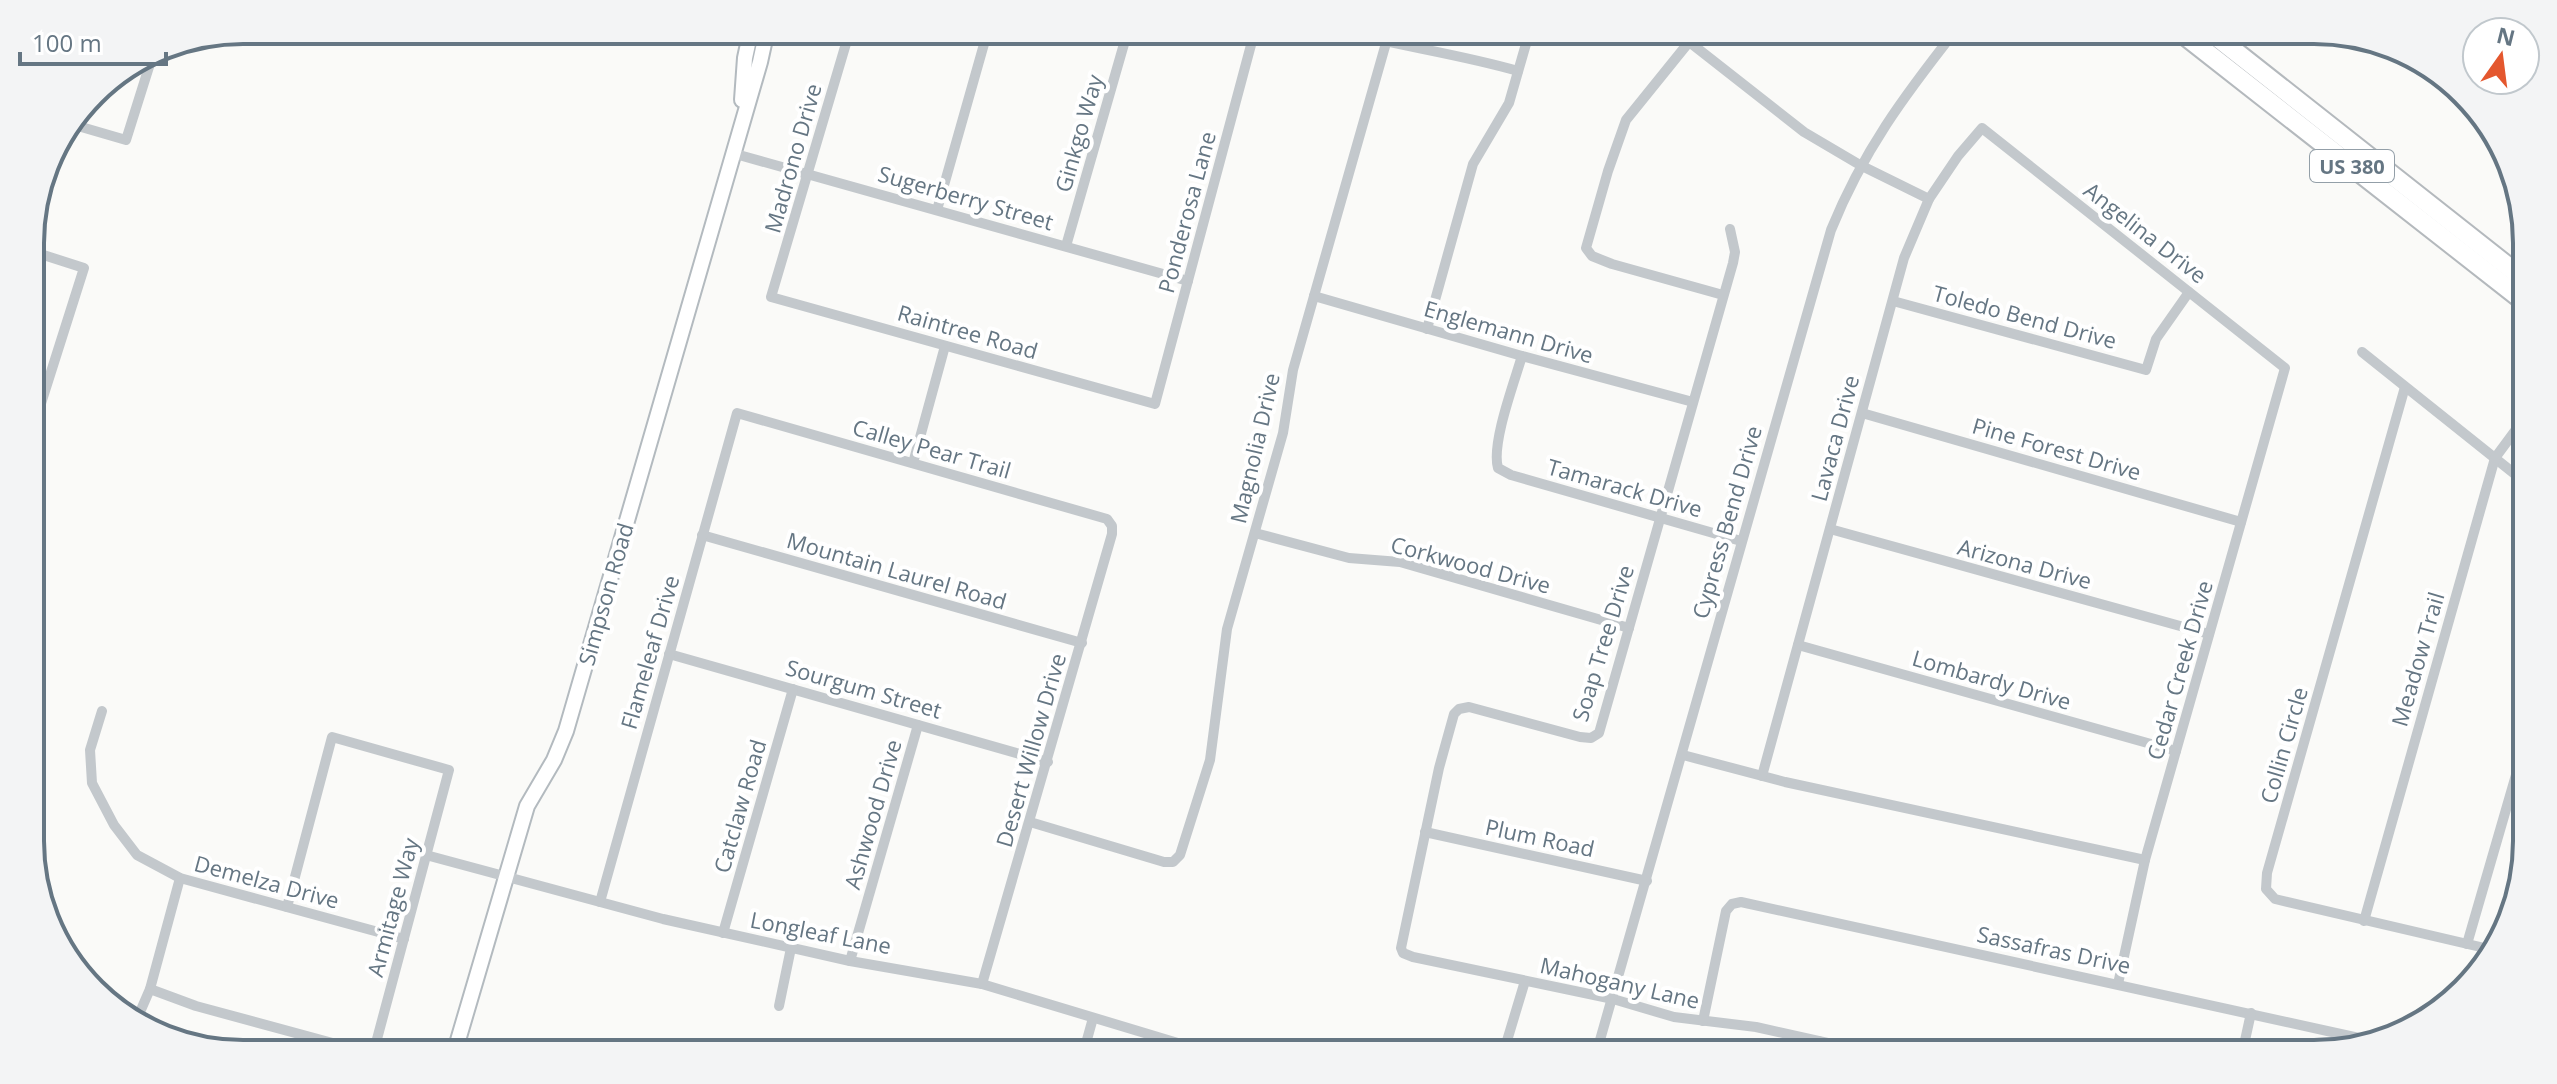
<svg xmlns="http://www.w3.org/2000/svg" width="2557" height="1084" viewBox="0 0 2557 1084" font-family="'Open Sans',sans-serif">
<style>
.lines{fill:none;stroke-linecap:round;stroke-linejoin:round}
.secondary-casing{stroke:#b3babf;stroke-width:18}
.highway-casing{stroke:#b4b9bd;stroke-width:22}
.street{stroke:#c3c8cc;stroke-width:10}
.secondary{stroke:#fff;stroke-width:14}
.highway{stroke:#fff;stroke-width:18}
.labels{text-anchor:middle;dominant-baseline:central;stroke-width:8;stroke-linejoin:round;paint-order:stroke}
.shield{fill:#fff;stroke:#939fa8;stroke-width:2}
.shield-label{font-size:20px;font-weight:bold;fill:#657683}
.street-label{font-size:22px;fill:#657683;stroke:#fff}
.rim{fill:none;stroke:#657683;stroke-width:4}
</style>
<rect width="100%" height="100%" fill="#fafaf8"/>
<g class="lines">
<defs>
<g id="secondary">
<polyline points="742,100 745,58 751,30"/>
<polyline points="454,1054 527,806 554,760 566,731 760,62 767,30"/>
</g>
<g id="highway">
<polyline points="2178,30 2525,302"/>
<polyline points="2208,30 2525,280"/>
</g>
</defs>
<use href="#secondary" class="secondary-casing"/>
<use href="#highway" class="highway-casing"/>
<g class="street">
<polyline points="850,30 771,297 1155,404 1255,30"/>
<path d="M1338,30C1398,46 1459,54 1518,71"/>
<polyline points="1674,30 1804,132 1860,165 1929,199"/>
<polyline points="464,37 466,30"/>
<polyline points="1689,42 1626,120 1608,171 1586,248 1592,256 1612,264 1723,295"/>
<polyline points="71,124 126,140 154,51"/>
<polyline points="732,153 1188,281"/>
<polyline points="937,210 988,30"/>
<polyline points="1730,229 1735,252 1733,263 1599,733 1591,738 1580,737 1469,707 1459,709 1454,714 1439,768 1401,948 1403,953 1413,957 1613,999 1674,1017 1756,1027 1877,1054"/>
<polyline points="1066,246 1128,30"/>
<polyline points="31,251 84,268 31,435"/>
<polyline points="1314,296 1522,356 1693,402"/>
<polyline points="1893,301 2146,370 2156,339 2189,292"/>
<polyline points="1427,329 1473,164 1509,103 1530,30"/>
<polyline points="2362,352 2526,483"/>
<path d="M1522,356C1514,383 1491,444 1498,468L1511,475L1741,541"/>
<polyline points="2405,387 2267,873 2266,889 2275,899 2489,949"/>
<polyline points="1862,413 2241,522"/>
<polyline points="913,463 945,346"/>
<polyline points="1830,529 2209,634"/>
<polyline points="1255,533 1349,558 1400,562 1629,628"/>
<polyline points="702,535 1082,643"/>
<polyline points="1798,645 2176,751"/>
<polyline points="669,654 1048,762"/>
<polyline points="102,711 90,750 92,783 114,825 137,855 180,878 404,939"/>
<polyline points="1683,755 1785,782 2145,860"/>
<polyline points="1762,776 1904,258 1929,199 1958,156 1982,128 2285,368 2145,860 2118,984"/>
<polyline points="1030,822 1164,862 1173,862 1180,855 1210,760 1227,629 1283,433 1293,370 1386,43"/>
<polyline points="1425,832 1647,881"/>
<polyline points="426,855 663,919 850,961 982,984 1201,1050 1205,1054"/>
<polyline points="600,902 737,413 1107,519 1112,526 1112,534 982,984"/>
<polyline points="2364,921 2495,458 2526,416"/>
<polyline points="723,933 793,689"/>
<polyline points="2467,944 2527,737"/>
<polyline points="850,961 918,725"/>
<polyline points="150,989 196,1006 373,1054 449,770 332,737 287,907"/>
<polyline points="779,1006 791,948"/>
<polyline points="137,1019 150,989 180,878"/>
<polyline points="1703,1021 1726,911 1732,904 1741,902 2368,1040"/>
<polyline points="1083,1054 1093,1018"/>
<polyline points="1503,1054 1525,981"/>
<path d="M1596,1054L1831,230C1863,151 1904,96 1956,30"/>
<polyline points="1816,1054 1819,1041"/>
<polyline points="2242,1054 2251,1013"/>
</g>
<use href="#secondary" class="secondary"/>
<use href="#highway" class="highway"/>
</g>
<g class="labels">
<rect class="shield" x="2310" y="150" width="84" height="32" rx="6"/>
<g class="shield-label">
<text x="2352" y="166">US 380</text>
</g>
<g class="street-label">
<text transform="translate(1078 133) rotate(-74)">Ginkgo Way</text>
<text transform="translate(792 158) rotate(-74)">Madrono Drive</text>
<text transform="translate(966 197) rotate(16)">Sugerberry Street</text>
<text transform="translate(1186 212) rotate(-75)">Ponderosa Lane</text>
<text transform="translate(2146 232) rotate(38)">Angelina Drive</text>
<text transform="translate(2025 316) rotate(15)">Toledo Bend Drive</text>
<text transform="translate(968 331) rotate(16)">Raintree Road</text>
<text transform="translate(1509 331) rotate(16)">Englemann Drive</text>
<text transform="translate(1834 438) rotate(-75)">Lavaca Drive</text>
<text transform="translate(932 448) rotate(16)">Calley Pear Trail</text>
<text transform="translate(1254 448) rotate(-77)">Magnolia Drive</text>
<text transform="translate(2057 448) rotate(16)">Pine Forest Drive</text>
<text transform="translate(1625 487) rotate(16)">Tamarack Drive</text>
<text transform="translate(1726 522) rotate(-74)">Cypress Bend Drive</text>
<text transform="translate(2025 563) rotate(15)">Arizona Drive</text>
<text transform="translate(1471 564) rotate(15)">Corkwood Drive</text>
<text transform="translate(897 570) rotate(16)">Mountain Laurel Road</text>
<text transform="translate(605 594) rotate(-74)">Simpson Road</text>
<text transform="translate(1602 643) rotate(-73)">Soap Tree Drive</text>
<text transform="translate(649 652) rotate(-74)">Flameleaf Drive</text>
<text transform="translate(2417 659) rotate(-74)">Meadow Trail</text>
<text transform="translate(2179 670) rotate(-74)">Cedar Creek Drive</text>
<text transform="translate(1992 679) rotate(16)">Lombardy Drive</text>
<text transform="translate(864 688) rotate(16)">Sourgum Street</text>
<text transform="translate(2283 745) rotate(-74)">Collin Circle</text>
<text transform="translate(1030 750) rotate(-74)">Desert Willow Drive</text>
<text transform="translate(739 806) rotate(-74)">Catclaw Road</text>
<text transform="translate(872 814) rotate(-74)">Ashwood Drive</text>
<text transform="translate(1540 837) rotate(12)">Plum Road</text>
<text transform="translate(267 881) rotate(15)">Demelza Drive</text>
<text transform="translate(392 907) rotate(-75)">Armitage Way</text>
<text transform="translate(821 932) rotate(11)">Longleaf Lane</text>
<text transform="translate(2054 949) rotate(12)">Sassafras Drive</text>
<text transform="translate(1620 982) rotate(13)">Mahogany Lane</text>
</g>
</g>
<path d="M0 0H2557V1084H0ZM243 44H2314A199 199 0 0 1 2513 243V841A199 199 0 0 1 2314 1040H243A199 199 0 0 1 44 841V243A199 199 0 0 1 243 44Z" fill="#f3f4f5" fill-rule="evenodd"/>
<path class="rim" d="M243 44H2314A199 199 0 0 1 2513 243V841A199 199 0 0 1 2314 1040H243A199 199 0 0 1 44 841V243A199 199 0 0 1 243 44Z"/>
<g transform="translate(2501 56) rotate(14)"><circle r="38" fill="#ffffff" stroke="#c1c8cd" stroke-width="2"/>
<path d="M0-6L14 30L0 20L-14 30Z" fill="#e4572e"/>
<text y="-12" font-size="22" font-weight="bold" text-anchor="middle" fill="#657683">N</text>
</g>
<path d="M20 52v12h146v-12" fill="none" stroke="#657683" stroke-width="4"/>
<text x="32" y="52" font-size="24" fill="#657683" stroke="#ffffff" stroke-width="6" paint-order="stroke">100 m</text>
</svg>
